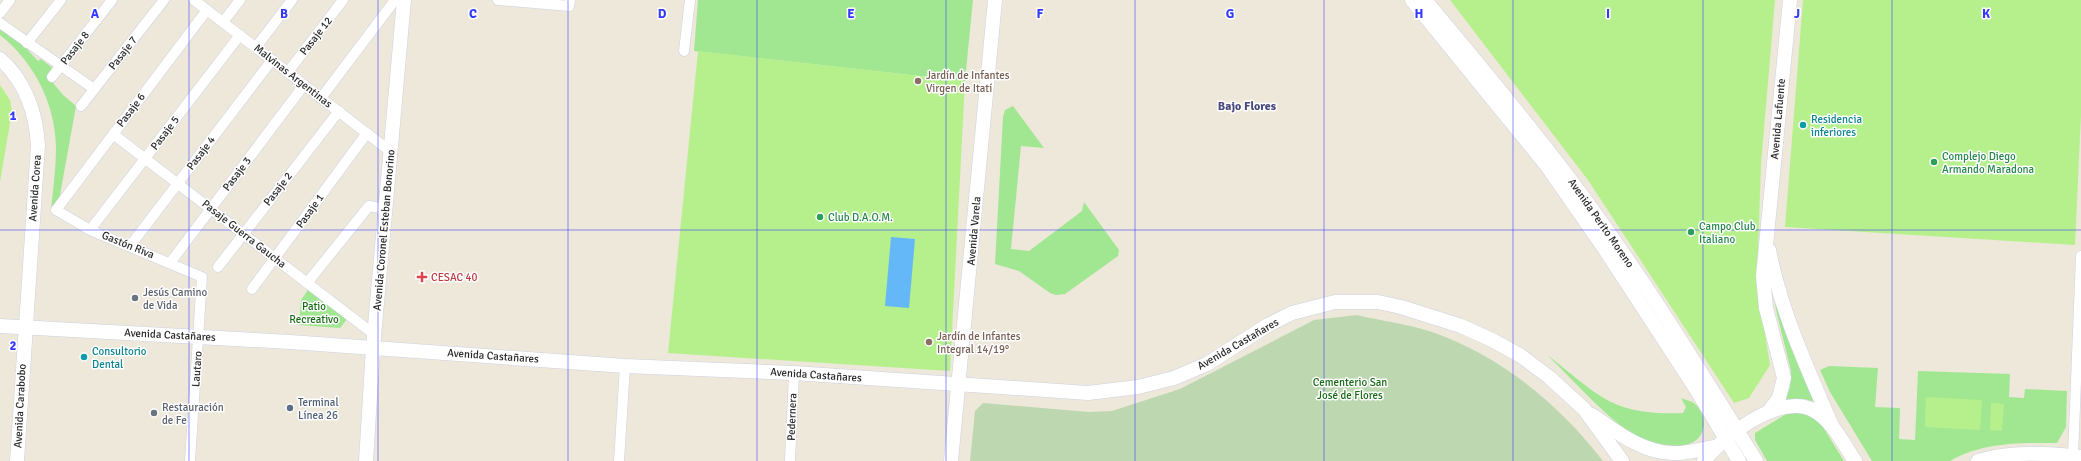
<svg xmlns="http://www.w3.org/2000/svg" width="2081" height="461" viewBox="0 0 2081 461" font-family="Signika,sans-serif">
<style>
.green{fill:#a1e792}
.cemetery{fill:#bdd8b0}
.pitch{fill:#b6f08d}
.water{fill:#65b8f7}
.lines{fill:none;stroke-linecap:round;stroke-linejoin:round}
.street-casing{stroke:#cfd0e3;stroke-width:11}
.secondary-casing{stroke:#cfd0e3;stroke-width:15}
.street{stroke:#fff;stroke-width:10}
.secondary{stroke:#fff;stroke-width:14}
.grid{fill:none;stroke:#3439ff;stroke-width:1;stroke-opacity:0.55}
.education-dot{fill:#8d6e63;stroke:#fff;stroke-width:1.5}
.culture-dot{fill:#0f9aa8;stroke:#fff;stroke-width:1.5}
.leisure-dot{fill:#2e9e5b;stroke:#fff;stroke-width:1.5}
.health-dot{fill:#e0444e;stroke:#fff;stroke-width:1.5}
.worship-dot{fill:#6b7280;stroke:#fff;stroke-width:1.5}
.service-dot{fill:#5c6f8a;stroke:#fff;stroke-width:1.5}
.labels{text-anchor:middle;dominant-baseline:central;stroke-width:3;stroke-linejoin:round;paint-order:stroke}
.street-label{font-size:11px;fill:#292929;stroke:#fff}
.education-label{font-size:11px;fill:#785e54;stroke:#fff;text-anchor:start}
.culture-label{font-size:11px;fill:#0d838f;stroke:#fff;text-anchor:start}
.leisure-label{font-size:11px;fill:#27864d;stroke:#fff;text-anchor:start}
.health-label{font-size:11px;fill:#be3a42;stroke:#fff;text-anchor:start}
.worship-label{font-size:11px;fill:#5b616d;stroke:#fff;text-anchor:start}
.park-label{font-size:11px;fill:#186b15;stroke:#fff}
.service-label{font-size:11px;fill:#4e5e75;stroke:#fff;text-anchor:start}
.neighbourhood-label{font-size:12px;font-weight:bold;fill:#47477d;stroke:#fff}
.grid-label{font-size:13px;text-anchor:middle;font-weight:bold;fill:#3439ff;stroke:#fff;stroke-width:3;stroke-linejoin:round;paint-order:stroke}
</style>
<rect width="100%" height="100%" fill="#ede8da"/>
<g class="green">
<polygon points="698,0 973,0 965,81 694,51"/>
<path d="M0,28L25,47L38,61L41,59L55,70L49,78L63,95L76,106L60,195L62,198L56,209L51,211C53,190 56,168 56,147C55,103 34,62 0,35Z"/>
<polygon points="1013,106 1044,148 1021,146 1011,249 1029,251 1082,211 1084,202 1119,250 1118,256 1065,294 1056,295 1050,293 1019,271 995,264 1003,117 1005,110"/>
<polygon points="1770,271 1819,403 1804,399 1785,401 1790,387 1791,371 1776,310"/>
<polygon points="308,290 347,319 340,328 299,325 301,300"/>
<path d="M1547,355C1568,370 1594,396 1618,405C1639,413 1661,414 1683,413L1686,407L1681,398C1685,400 1692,401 1695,404C1709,415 1706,439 1689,444C1673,449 1653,444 1638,437C1609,422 1572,378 1547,355Z"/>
<path d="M1829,366L1878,368L1875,407L1900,408L1899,439L1915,440L1918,371L2010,374L2009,397L2024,398L2025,389L2067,391L2066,427L2057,443C2021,443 1983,442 1950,461H1872L1830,392L1820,370Z"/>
<polygon points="1791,411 1810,413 1823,427 1844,461 1767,461 1755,440 1755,433"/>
</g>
<path class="cemetery" d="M1357,315C1382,321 1408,324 1432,332C1501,356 1559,404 1603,461H970L975,411L983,403L1089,412L1112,411L1180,389L1314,320Z"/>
<g class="pitch">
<polygon points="1450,0 1775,0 1761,164 1757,284 1770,365 1749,398 1734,403 1588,180"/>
<polygon points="1803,0 2081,0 2081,115 2075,245 1785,227"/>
<polygon points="698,51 965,81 950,371 668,353"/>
<polygon points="0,85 10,100 12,111 0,182"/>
<polygon points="1926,397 1982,400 1980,430 1925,427"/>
<polygon points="1991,403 2004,404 2002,431 1990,430"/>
</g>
<polygon class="water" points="891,237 915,239 909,308 885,306"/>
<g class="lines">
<defs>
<g id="street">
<polyline points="194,0 391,152"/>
<polyline points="498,0 569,6 570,0"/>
<polyline points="0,13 10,0"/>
<polyline points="223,22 240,0"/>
<polyline points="0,23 94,89"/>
<polyline points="27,43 61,0"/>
<polyline points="256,47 292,0"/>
<polyline points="684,51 690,0"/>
<polyline points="288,72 343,0"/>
<polyline points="52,77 112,0"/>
<polyline points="321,98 395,0"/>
<polyline points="81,106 164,0"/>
<polyline points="113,134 375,335"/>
<polyline points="90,230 240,35"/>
<polyline points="130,246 272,60"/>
<polyline points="170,263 304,85"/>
<polyline points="218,267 339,111"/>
<polyline points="307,283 369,206 386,209"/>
<polyline points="252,289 367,133"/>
<polyline points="2073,456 2081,256"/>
<polyline points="190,461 202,277 90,230 56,210 207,10"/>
<polyline points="619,461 625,366"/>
<polyline points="790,461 794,373"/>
</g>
<g id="secondary">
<polyline points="1412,0 1547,166 1604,248 1696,389 1739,461"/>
<path d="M1425,0C1468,52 1512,104 1553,157C1628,253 1692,358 1756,461"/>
<path d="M0,59C25,80 36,113 38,145L17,461"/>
<path d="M1769,250C1781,312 1808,370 1833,428"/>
<polyline points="0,326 290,342 625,366 794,373 1088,393 1138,387 1174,378 1207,364 1268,325 1292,313 1335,302 1378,302 1401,307 1461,326 1492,340 1521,356 1549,377 1584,409 1622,461"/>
<polyline points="1770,410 1779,398 1784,378 1766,308 1763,276 1790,0"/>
<path d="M1592,415C1617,432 1641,452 1672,453C1686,454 1701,449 1715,447"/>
<polyline points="366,461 373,348 404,0"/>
<polyline points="951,461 995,0"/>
<path d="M1704,461C1723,436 1780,393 1813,410C1832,420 1843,443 1855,461"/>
<path d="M1978,461C2012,451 2046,453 2081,457"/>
</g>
</defs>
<use href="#street" class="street-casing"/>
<use href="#secondary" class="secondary-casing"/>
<use href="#street" class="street"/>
<use href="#secondary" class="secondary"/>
</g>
<path class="grid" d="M189,0V461M378,0V461M568,0V461M757,0V461M946,0V461M1135,0V461M1324,0V461M1513,0V461M1703,0V461M1892,0V461M0,230H2081"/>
<g class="education-dot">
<circle cx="918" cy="81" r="4"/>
<circle cx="929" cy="342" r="4"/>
</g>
<g class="culture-dot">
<circle cx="1803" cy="125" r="4"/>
<circle cx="84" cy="357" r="4"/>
</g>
<g class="leisure-dot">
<circle cx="1934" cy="162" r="4"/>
<circle cx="820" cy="217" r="4"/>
<circle cx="1691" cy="232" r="4"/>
</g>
<path class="health-dot" d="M420 271h4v4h4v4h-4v4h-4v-4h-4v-4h4z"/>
<g class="worship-dot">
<circle cx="135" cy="298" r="4"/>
<circle cx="154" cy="413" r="4"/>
</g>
<circle class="service-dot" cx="290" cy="408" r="4"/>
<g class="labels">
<g class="street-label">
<text transform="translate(316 36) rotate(-52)">Pasaje 12</text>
<text transform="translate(75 48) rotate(-52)">Pasaje 8</text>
<text transform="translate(123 53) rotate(-52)">Pasaje 7</text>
<text transform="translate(293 76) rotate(38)">Malvinas Argentinas</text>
<text transform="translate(131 110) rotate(-53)">Pasaje 6</text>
<text transform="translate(1778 119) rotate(-85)">Avenida Lafuente</text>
<text transform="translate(165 133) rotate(-53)">Pasaje 5</text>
<text transform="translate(201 153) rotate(-53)">Pasaje 4</text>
<text transform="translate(237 174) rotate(-53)">Pasaje 3</text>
<text transform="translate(35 188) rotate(-86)">Avenida Corea</text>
<text transform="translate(278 189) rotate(-52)">Pasaje 2</text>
<text transform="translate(310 211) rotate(-54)">Pasaje 1</text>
<text transform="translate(1601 223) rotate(55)">Avenida Perito Moreno</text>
<text transform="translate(384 230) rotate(-85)">Avenida Coronel Esteban Bonorino</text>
<text transform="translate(974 231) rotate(-85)">Avenida Varela</text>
<text transform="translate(244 234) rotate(38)">Pasaje Guerra Gaucha</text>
<text transform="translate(128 245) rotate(22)">Gastón Riva</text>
<text transform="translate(170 335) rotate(3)">Avenida Castañares</text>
<text transform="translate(1238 344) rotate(-30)">Avenida Castañares</text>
<text transform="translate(493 356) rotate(4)">Avenida Castañares</text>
<text transform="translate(197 369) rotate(-86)">Lautaro</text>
<text transform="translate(816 375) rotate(4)">Avenida Castañares</text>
<text transform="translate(20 406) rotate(-87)">Avenida Carabobo</text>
<text transform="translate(792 417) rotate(-88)">Pedernera</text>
</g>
<g class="education-label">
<text x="926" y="75">Jardín de Infantes<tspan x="926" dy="13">Virgen de Itatí</tspan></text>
<text x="937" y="336">Jardín de Infantes<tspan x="937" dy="13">Integral 14/19°</tspan></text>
</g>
<g class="culture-label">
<text x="1811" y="119">Residencia<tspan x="1811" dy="13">inferiores</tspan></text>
<text x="92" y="351">Consultorio<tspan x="92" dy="13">Dental</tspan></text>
</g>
<g class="leisure-label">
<text x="1942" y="156">Complejo Diego<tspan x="1942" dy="13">Armando Maradona</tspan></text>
<text x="828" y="217">Club D.A.O.M.</text>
<text x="1699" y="226">Campo Club<tspan x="1699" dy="13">Italiano</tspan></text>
</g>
<g class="health-label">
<text x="431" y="277">CESAC 40</text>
</g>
<g class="worship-label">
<text x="143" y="292">Jesús Camino<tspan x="143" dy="13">de Vida</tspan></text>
<text x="162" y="407">Restauración<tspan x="162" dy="13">de Fe</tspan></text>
</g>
<g class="park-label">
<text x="314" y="306">Patio<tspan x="314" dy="13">Recreativo</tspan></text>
<text x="1350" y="382">Cementerio San<tspan x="1350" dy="13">José de Flores</tspan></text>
</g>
<g class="service-label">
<text x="298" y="402">Terminal<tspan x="298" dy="13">Línea 26</tspan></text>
</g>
<g class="neighbourhood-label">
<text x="1247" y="106">Bajo Flores</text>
</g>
</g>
<g class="grid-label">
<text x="95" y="18">A</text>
<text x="284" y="18">B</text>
<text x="473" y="18">C</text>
<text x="662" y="18">D</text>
<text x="851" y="18">E</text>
<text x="1040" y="18">F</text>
<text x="1230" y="18">G</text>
<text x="1419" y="18">H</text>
<text x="1608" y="18">I</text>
<text x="1797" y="18">J</text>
<text x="1986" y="18">K</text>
<text x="13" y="120">1</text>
<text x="13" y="350">2</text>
</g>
</svg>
